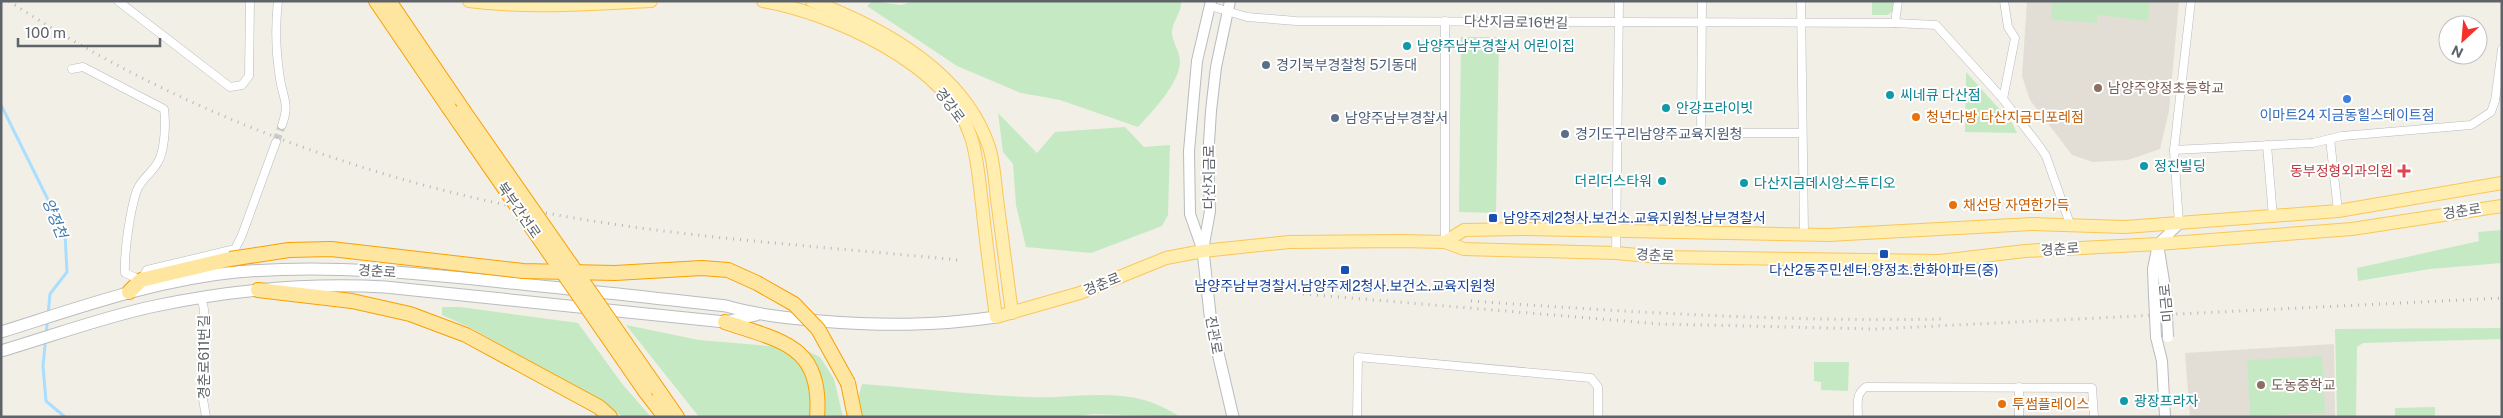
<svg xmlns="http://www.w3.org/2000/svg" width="2503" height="418" viewBox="0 0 2503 418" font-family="'Public Sans','Noto Sans KR',sans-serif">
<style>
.education{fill:#e2ded6}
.green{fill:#c5eac3}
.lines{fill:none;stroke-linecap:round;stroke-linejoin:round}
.stream{stroke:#aadeff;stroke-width:3}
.minor-tunnel{stroke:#cdccc8;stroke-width:8;stroke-dasharray:8 4;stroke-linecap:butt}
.minor-casing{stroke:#b7babf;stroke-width:9}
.tertiary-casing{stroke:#b7babf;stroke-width:12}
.secondary-casing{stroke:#b8bcc1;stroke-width:13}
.primary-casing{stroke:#fbc657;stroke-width:14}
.trunk-casing{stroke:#f9a000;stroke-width:16}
.minor{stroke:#fff;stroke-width:8}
.tertiary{stroke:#fff;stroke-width:10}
.secondary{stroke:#fff;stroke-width:11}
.primary{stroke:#ffeeaf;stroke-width:12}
.trunk{stroke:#ffe6a0;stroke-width:14}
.rail{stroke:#b6b7b8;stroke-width:3;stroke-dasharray:1 6;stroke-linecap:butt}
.tertiary-bridge-casing{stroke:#b7babf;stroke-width:12;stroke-linecap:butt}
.trunk-bridge-casing{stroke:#f9a000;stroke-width:16;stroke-linecap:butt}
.tertiary-bridge{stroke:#fff;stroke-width:10}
.trunk-bridge{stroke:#ffe6a0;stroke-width:14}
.culture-dot{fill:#0f9aa8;stroke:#fff;stroke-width:2}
.service-dot{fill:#5c6f8a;stroke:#fff;stroke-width:2}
.education-dot{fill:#8d6e63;stroke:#fff;stroke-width:2}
.shop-dot{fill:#3f7fe0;stroke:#fff;stroke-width:2}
.food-dot{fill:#e8710a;stroke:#fff;stroke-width:2}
.health-dot{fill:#e0444e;stroke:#fff;stroke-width:2}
.transit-dot{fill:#1a4fb4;stroke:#fff;stroke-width:2}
.labels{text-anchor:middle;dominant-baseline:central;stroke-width:4;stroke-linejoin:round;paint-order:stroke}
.street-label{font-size:14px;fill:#5e6369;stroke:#fff}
.culture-label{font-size:14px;fill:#0d838f;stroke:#fff;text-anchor:start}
.service-label{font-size:14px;fill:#4e5e75;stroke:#fff;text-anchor:start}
.education-label{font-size:14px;fill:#785e54;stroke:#fff;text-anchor:start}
.shop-label{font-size:14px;fill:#366cbe;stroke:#fff}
.food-label{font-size:14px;fill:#c56008;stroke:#fff;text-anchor:start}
.health-label{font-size:14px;fill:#be3a42;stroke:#fff;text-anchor:end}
.transit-label{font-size:14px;fill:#164399;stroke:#fff}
.water-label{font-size:15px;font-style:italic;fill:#3b7ab1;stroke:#fff}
</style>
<rect width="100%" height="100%" fill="#f2efe7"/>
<g class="education">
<polygon points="2027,1 2179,1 2169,111 2160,149 2128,160 2093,162 2072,155 2030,100 2022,76"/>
<polygon points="2334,344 2335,417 2190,417 2185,353"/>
</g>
<g class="green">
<path d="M872,1L901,5L914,1H1181C1182,13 1173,20 1172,31C1171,40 1180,51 1180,61C1180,83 1152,112 1138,127L1060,100L1021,93L957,66L867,6Z"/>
<polygon points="1872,1 1895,1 1894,10 1888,15 1872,15"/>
<polygon points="2052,1 2150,1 2148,21 2098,15 2097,23 2051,20"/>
<polygon points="1461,37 1499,37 1496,213 1459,212"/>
<polygon points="1966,72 2012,123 2017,133 1965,132"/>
<polygon points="998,113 1037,153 1055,132 1125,127 1144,147 1170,145 1168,215 1162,226 1091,253 1026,247 1016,205 1013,164 1003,152"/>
<polygon points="2502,230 2502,263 2430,269 2358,281 2357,268 2479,241 2478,232"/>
<polygon points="442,307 460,307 578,323 623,385 651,417 623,417 601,401 471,328 442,315"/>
<polygon points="626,325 699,340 780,347 811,371 813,417 699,417"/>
<polygon points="2502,328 2502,339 2363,343 2357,347 2356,417 2337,417 2335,329"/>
<polygon points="803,349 820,357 834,379 843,417 824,417 823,391 817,364"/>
<polygon points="2322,356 2325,413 2250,416 2247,360"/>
<polygon points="1814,362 1849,362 1848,391 1821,390 1821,382 1814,381"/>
<path d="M862,384C917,388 973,395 1029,397C1083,399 1131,383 1180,417L1095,414L1070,417H859V395Z"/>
<polygon points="2435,407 2435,417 2395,417 2395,408"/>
</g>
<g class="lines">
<polyline class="stream" points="1,105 65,234 67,272 50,294 43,366 46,401 65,417"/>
<polyline class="minor-tunnel" points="276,142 282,125"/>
<defs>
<g id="minor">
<polyline points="118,1 230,87 242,85 249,76 250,1"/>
<path d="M278,1C275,27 276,54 280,79C283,99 290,103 282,125"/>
<polyline points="1702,1 1701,133 1802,133"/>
<polyline points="1801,1 1804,234"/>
<polyline points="1898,1 1895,23 1936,25 2003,99 2040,147 2046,156 2070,224"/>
<polyline points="1210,6 1247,17 1296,21 1895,23"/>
<path d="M72,69L83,67L164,109C166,122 165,150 158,162C153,172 142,178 137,190C130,210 124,252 125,273L141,280L147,270L235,249L242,235L276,142"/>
<polyline points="2003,99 2015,38 2008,27 2004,1"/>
<polyline points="2330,139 2338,211"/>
<polyline points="2267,145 2273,217"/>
<polyline points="2174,150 2313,143 2342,136 2471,125 2491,112 2495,101 2502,49"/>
<polyline points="2179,224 2174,150 2191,1"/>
<polyline points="1445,242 1445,21"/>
<polyline points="1616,253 1619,1"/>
<polyline points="201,297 204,309 203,399 206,417"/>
<polyline points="2019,387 2019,417"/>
<polyline points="1357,417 1358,357 1591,378 1598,387 1598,417"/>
<path d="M1858,417C1858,405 1855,394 1866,387L2092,388L2094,417"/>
</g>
<g id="tertiary">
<polyline points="1203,250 1210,211 1208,158 1211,111 1216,67 1230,1"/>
<polyline points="2159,250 2166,294"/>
<polyline points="1203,251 1190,214 1189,151 1197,61 1211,1"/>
<polyline points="2154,295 2153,269 2158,244 2179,224"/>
<polyline points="2156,337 2162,361 2165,417"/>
</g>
<g id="secondary">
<polyline points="1203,251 1211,323 1233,417"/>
<path d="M1,332C78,308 155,280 236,272C328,264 419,273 511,283C583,290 654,298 726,306C757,315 788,318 820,321C881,326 935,326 996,317"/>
<path d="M1,351C52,336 103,317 155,306C230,290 308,283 385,287L725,322L756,315"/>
</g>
<g id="primary">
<path d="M469,1C529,9 590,4 651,1"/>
<path d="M763,1C832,13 948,64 971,137C978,159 979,182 982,204C986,242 991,280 996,317L1080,293L1166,258L1203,251L1289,242L1401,241L1445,242L1464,249L1616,253L1659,257L1940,261L2025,251L2158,244L2352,229L2502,206"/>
<path d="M812,1C881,27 964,71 989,147C994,163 995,182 997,199C1002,237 1007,275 1012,313"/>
<polyline points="1445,242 1464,230 1521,229 1828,235 2032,224 2125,227 2338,211 2502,183"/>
</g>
<g id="trunk">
<polyline points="376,1 449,108"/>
<polyline points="389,1 463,110"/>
<polyline points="258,290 352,301 410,314 466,335 599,407 610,417"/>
<polyline points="129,292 141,280 230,259"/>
<path d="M725,322C781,341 823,345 817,417"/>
<polyline points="848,383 855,417"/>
<polyline points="645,391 665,417"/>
<polyline points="659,391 677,417"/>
</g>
</defs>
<use href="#minor" class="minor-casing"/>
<use href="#tertiary" class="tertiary-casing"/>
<use href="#secondary" class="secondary-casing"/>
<use href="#primary" class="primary-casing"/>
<use href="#trunk" class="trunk-casing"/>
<use href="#minor" class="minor"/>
<use href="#tertiary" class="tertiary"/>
<use href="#secondary" class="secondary"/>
<use href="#primary" class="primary"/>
<use href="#trunk" class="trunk"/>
<g class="rail">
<path d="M9,1C170,107 352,176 541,212C678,238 819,246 958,260"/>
<polyline points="1303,294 1660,324 1875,329 2502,298"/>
<path d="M1471,301C1628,312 1785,322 1943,319"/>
</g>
<defs>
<g id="tertiary-bridge">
<polyline points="2166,294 2168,337"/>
<polyline points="2154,295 2156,337"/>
</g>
<g id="trunk-bridge">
<polyline points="449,108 645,391"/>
<polyline points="463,110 659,391"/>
<polyline points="230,259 289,250 331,249 523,271 615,273 702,268 728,270 757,283 794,304 818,329 848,383"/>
</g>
</defs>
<use href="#tertiary-bridge" class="tertiary-bridge-casing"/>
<use href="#trunk-bridge" class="trunk-bridge-casing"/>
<use href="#tertiary-bridge" class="tertiary-bridge"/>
<use href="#trunk-bridge" class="trunk-bridge"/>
</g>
<g class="culture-dot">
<circle cx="1407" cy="46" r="5"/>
<circle cx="1890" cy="95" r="5"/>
<circle cx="1666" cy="108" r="5"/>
<circle cx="2144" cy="166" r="5"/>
<circle cx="1662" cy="181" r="5"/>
<circle cx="1744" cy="183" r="5"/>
<circle cx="2124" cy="401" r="5"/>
</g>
<g class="service-dot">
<circle cx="1266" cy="65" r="5"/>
<circle cx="1335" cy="118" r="5"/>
<circle cx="1565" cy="134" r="5"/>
</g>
<g class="education-dot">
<circle cx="2098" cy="88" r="5"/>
<circle cx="2261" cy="385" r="5"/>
</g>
<circle class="shop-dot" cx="2347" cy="99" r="5"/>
<g class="food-dot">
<circle cx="1916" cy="117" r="5"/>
<circle cx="1953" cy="205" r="5"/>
<circle cx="2002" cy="404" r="5"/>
</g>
<path class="health-dot" d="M2401.5 163.5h5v5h5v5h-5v5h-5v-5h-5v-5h5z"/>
<g class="transit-dot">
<rect x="1488" y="213" width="10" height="10" rx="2.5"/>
<rect x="1879" y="249" width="10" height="10" rx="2.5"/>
<rect x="1340" y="265" width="10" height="10" rx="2.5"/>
</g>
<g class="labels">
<g class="street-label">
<text transform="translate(1516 22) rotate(1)">다산지금로16번길</text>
<text transform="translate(950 105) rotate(53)">경강로</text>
<text transform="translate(1209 177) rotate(-90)">다산지금로</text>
<text transform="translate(519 210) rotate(55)">북부간선로</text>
<text transform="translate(2462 211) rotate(-8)">경춘로</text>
<text transform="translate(2060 249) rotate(-4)">경춘로</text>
<text transform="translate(1655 255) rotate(3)">경춘로</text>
<text transform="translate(377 271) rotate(4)">경춘로</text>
<text transform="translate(1102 284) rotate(-22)">경춘로</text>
<text transform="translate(2166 303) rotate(-95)">미금로</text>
<text transform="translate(1214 335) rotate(80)">진관로</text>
<text transform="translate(204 357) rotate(-90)">경춘로611번길</text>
</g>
<g class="culture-label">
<text x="1417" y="46">남양주남부경찰서 어린이집</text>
<text x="1900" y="95">씨네큐 다산점</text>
<text x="1676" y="108">안강프라이빗</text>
<text x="2154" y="166">정진빌딩</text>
<text x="1652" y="181" text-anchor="end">더리더스타워</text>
<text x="1754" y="183">다산지금데시앙스튜디오</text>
<text x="2134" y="401">광장프라자</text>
</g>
<g class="service-label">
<text x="1276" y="65">경기북부경찰청 5기동대</text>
<text x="1345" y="118">남양주남부경찰서</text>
<text x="1575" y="134">경기도구리남양주교육지원청</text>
</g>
<g class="education-label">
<text x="2108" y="88">남양주양정초등학교</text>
<text x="2271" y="385">도농중학교</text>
</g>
<g class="shop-label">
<text x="2347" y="115">이마트24 지금동힐스테이트점</text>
</g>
<g class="food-label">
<text x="1926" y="117">청년다방 다산지금디포레점</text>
<text x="1963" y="205">채선당 자연한가득</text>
<text x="2012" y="404">투썸플레이스</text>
</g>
<g class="health-label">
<text x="2393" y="171">동부정형외과의원</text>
</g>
<g class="transit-label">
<text x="1503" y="218" text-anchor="start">남양주제2청사.보건소.교육지원청.남부경찰서</text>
<text x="1884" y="270">다산2동주민센터.양정초.한화아파트(중)</text>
<text x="1345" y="286">남양주남부경찰서.남양주제2청사.보건소.교육지원청</text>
</g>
<g class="water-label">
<text transform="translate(55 218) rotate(68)">양정천</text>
</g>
</g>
<rect width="2503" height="418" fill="none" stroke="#5e6369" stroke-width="5"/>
<g transform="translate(2463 40) rotate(206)"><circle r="24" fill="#ffffff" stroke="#bfc1c3"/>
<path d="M0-4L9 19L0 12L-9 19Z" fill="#f63029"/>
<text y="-8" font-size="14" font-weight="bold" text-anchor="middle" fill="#5e6369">N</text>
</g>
<path d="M18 38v8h142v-8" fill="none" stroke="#5e6369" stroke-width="2.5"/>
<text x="25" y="38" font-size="15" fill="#5e6369" stroke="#ffffff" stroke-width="4" paint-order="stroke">100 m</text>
</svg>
